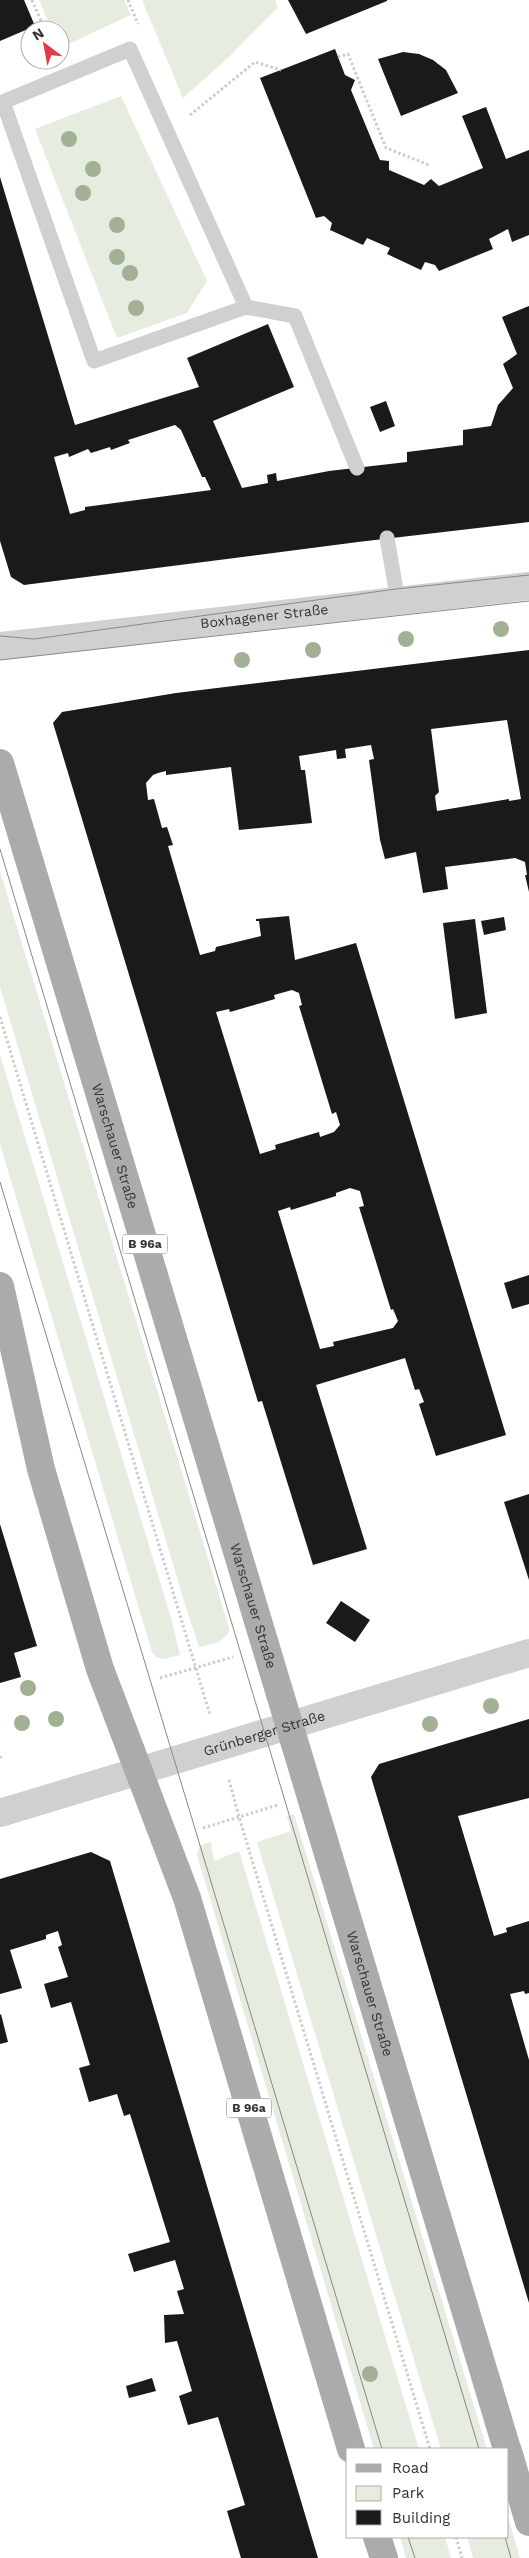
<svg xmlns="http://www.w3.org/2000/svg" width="529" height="2558" viewBox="0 0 529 2558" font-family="'Work Sans',sans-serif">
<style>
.green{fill:#e6ecdf}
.building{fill:#1a1a1a;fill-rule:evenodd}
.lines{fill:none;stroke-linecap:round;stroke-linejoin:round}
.path{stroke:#cdcdcd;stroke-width:3;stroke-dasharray:2.5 2.5;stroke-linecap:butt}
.service{stroke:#d0d0d0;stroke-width:15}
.tertiary{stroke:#d0d0d0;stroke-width:28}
.primary{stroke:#ababab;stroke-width:28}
.tram{stroke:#888;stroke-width:1}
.tree{fill:#a2b095}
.labels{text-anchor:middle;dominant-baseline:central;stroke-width:5;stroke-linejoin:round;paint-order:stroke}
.shield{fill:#fff;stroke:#707070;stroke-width:1}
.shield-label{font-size:12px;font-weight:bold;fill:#333}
.street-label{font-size:14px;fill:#333;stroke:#fff}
</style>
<rect width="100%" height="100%" fill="#fff"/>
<g class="green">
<polygon points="39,0 124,0 131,15 60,48 60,30 52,30"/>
<polygon points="142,0 275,0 278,7 230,56 183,98"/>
<polygon points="121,96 207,281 187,313 117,338 35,129"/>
<polygon points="0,871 229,1628 228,1634 219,1642 199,1647 187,1611 0,987"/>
<polygon points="0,1055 171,1618 180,1655 163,1659 156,1657 152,1652 0,1144"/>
<polygon points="294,1814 487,2449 441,2449 257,1842 291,1831 287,1816"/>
<polygon points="211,1842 214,1861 239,1851 419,2449 374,2449 197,1855 199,1846"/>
<polygon points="508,2517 520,2558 473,2558 467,2537 508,2537"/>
<polygon points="400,2537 445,2537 451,2558 406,2558"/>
</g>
<g class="building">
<polygon points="0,0 24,0 35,26 0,41"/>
<polygon points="288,0 387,0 387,1 306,34"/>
<polygon points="335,49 345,75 355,80 351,90 380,160 389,161 389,170 424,185 431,179 439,186 483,168 462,116 486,107 506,159 529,150 529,235 512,242 508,229 489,239 493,249 439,271 435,265 425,262 421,270 387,254 390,248 367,238 363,245 330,230 332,223 324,216 316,218 260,78"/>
<polygon points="403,52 419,54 433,60 446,70 458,93 401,116 378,59"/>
<path d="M0,177L75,425L199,387L187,358L268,324L294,387L213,421L242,488L268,483L267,475L276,473L277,481L329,471L407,462V452L463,445V430L491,426L498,405L513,388L503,364L517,354L502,317L529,306V522L358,542L24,585L11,577L0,541ZM175,425L181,430L202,477H205L211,490L85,507V510L70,514L54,457L68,453L69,457L88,449L91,453L110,447L111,450L130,443L128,440Z"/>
<polygon points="386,401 395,426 380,432 370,407"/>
<path d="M529,650V892L525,875H527L525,862L515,858L445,867L448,889L423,893L416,852L385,859L380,840L369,760L374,759L371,745L345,749L346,758L337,759L336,750L299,756L301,770H305L312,823L239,830L231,767L166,775V771L158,773L153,775L146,783L148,800L154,799L162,828L167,827L173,845L168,846L200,955L215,951L216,947L261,936L259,921H256V919L289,916L295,960L356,943L506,1435L436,1456L419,1404L424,1402L419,1389L415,1390L405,1358L316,1385L367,1549L313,1565L262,1401L258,1402L53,723L62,712L176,693ZM507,720L521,799L509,801V799L437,811L435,796L439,792L431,729ZM292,990L299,993L302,1005L299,1006L332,1114L336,1112L340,1125L334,1132L320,1137L319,1132L275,1145L276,1149L260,1154L216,1012L229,1009L230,1012L275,999L274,995ZM350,1188L360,1191L364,1206L359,1207L391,1310L393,1309L398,1321L393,1328L333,1342L334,1346L320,1349L278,1211L290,1207L291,1210L336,1196V1193Z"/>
<polygon points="504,917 506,930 484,935 481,921"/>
<polygon points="475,919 487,1013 455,1019 443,923"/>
<polygon points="529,1275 529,1304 512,1309 504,1283"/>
<polygon points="529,1494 529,1580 504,1502"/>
<polygon points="0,1524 37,1646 14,1653 21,1677 0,1683"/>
<polygon points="341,1601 370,1620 355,1642 326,1623"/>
<polygon points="529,1719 529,1798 458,1816 494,1936 507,1932 506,1928 529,1921 529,1993 525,1994 524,1991 510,1994 529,2060 529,2303 371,1777 379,1764"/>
<polygon points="91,1852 110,1861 318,2558 241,2558 227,2511 245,2505 218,2417 188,2425 179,2396 192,2391 177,2341 165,2343 164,2315 184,2314 177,2291 184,2289 175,2260 134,2272 128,2254 170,2242 130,2114 124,2116 117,2094 89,2102 79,2068 90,2065 71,2002 51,2008 44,1984 68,1977 58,1947 62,1945 58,1931 46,1935 46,1939 10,1950 22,1988 0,1994 0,1879"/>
<polygon points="1,2014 8,2042 0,2044 0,2015"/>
<polygon points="152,2378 156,2391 129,2398 126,2386"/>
</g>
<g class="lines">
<g class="path">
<polyline points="32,0 45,30"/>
<polyline points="128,0 138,24"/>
<polyline points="338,57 348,54 386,148 429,165"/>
<polyline points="190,115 255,62 281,70"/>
<polyline points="0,1017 210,1715"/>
<polyline points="160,1678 233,1657"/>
<polyline points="0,1756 1,1759"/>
<polyline points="229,1780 239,1817 430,2449"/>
<polyline points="203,1828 278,1805"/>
<polyline points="456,2537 462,2558"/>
</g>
<g class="service">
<polyline points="246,307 94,361 3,102 130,49 246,307 295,316 357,468"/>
<polyline points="387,538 398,601"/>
</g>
<g class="tertiary">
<path id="s1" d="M0,646L529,586"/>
<path id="s2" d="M0,1813L529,1653"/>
</g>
<g class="primary">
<path id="s3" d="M0,763L507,2449"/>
<polyline points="0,1286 41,1469 100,1669 187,1898 351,2449"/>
<polyline points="508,2451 529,2522"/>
<polyline points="377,2537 384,2558"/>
</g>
<g class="tram">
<polyline points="0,636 34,639 396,589 529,575"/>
<polyline points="0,660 529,601"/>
<polyline points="0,849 479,2449"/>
<polyline points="0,1182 382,2449"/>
<polyline points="408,2537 415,2558"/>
<polyline points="505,2537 511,2558"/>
</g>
</g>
<g class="tree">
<circle cx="69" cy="139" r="8"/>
<circle cx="93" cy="169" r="8"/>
<circle cx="83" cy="193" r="8"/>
<circle cx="117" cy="225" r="8"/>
<circle cx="117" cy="257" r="8"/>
<circle cx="130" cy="273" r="8"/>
<circle cx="136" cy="308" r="8"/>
<circle cx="501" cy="629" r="8"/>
<circle cx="406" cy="639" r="8"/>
<circle cx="313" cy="650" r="8"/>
<circle cx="242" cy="660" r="8"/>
<circle cx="28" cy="1688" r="8"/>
<circle cx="491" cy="1706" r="8"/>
<circle cx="56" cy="1719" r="8"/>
<circle cx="22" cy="1723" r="8"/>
<circle cx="430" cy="1724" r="8"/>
<circle cx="370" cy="2374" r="8"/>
</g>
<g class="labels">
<g class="shield">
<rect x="122.5" y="1234.5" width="45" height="19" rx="4"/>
<rect x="226.5" y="2098.5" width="45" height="19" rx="4"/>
</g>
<g class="shield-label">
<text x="145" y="1244">B 96a</text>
<text x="249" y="2108">B 96a</text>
</g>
<g class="street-label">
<text stroke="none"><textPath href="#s1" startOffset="266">Boxhagener Straße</textPath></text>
<text stroke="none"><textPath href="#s3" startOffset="400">Warschauer Straße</textPath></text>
<text stroke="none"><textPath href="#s3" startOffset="880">Warschauer Straße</textPath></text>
<text stroke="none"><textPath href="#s2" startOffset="276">Grünberger Straße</textPath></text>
<text stroke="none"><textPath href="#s3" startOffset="1285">Warschauer Straße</textPath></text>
</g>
</g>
<rect x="346" y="2448" width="162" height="90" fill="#ffffff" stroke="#adadad"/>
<rect x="356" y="2464" width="25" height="8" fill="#ababab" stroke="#adadad"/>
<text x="392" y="2473" font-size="15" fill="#333333">Road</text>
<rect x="356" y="2486" width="25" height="15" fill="#e6ecdf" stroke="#adadad"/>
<text x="392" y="2498" font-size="15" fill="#333333">Park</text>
<rect x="356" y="2510" width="25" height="15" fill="#1a1a1a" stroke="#adadad"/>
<text x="392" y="2523" font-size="15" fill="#333333">Building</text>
<g transform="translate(45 45) rotate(328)"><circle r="24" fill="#ffffff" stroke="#adadad"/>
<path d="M0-4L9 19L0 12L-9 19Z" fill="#e63946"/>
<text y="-8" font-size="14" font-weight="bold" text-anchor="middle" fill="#333333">N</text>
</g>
</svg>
